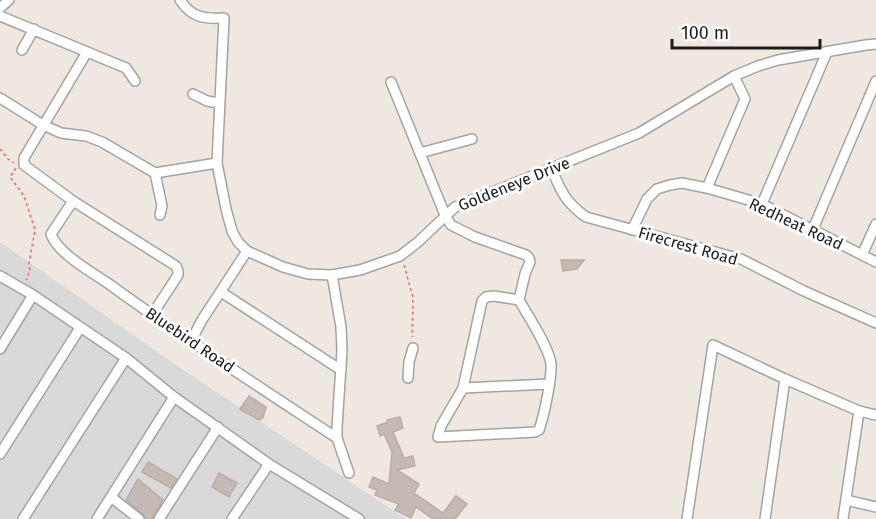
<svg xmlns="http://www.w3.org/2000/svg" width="876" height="519" viewBox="0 0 876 519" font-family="'Fira Sans',sans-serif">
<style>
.residential{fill:#dad9d9}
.building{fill:#c5b9b5;stroke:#c0aba3;stroke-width:1.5}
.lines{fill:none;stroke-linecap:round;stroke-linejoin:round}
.street-casing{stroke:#a3a3a3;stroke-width:12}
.path{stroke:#fd636d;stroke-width:1.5;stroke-dasharray:3 3;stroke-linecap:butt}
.street{stroke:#fff;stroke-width:9}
.labels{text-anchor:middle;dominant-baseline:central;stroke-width:6;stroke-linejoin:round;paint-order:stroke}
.street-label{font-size:16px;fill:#1c1c1c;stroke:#fff}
</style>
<rect width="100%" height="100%" fill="#eee8e1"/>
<polygon class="residential" points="0,242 185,371 406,519 0,519"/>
<g class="building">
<polygon points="561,260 584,260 577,269 563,271"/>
<polygon points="249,396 266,407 263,418 259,420 240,409"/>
<polygon points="400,417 403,428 393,432 404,458 413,456 415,466 397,470 419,484 414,493 443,513 456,496 467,504 455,519 433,519 416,507 411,518 395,510 399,504 375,495 377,490 369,487 373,477 389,484 392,452 384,434 380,436 377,426 388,422 387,420"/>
<polygon points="148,462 177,479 171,488 142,472"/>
<polygon points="219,473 237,483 229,497 212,487"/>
<polygon points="138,479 163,500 152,519 146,519 143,514 126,500"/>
</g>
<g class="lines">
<defs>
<g id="street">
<path d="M180,0C192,18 204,19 224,18L217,163L226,209L232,231L238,242L247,251L283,267L308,274L332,275L360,270L400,256L418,242L455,207L639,133L734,76L758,66L778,60L866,45L876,44"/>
<polyline points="0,8 9,0"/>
<polyline points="0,16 126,68 135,81"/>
<polyline points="22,50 34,29"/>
<polyline points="87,52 24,158 24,165 73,201 176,266 178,271 178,275 152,315"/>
<path d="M391,82L445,215L451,225L475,237L526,255L529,258L530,262L525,274L519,300C528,316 549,347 551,364C552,378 544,416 539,430L535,432L438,437L441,426L463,388L482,301L486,297L494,296L519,300"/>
<polyline points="193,94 207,101 219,103"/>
<polyline points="0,98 43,125 61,133 86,136 102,142 155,173 217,163"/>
<polyline points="420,153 472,139"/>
<path d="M551,168C561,191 565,202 586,217L741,259L804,291L876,323"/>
<polyline points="155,173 162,206 160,215"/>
<polyline points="707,188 745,99 734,76"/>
<path d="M73,201L51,234C58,254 92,272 109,284C183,338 261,388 337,438"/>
<polyline points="762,204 827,52"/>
<polyline points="813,229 876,81"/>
<polyline points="632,230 647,199 657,189 670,185 682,183 707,188 762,204 876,262"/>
<polyline points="862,255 876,224"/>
<polyline points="332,275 341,327 342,351 337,427 337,438 349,473"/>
<polyline points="0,276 33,295 126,358 174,397 269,464 359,519"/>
<polyline points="221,292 341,370"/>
<polyline points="191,341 202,320 247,251"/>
<polyline points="0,349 33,295"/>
<polyline points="408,378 409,362 413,348"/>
<polyline points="463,388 549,384"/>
<polyline points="0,454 80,328"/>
<polyline points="111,497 139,519"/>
<polyline points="846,500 876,507"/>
<polyline points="23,519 126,358"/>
<polyline points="97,519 174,397"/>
<polyline points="159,519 218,427"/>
<polyline points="232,519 269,464"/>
<polyline points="687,519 713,345 785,379 859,411 876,415"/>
<polyline points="765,519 785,379"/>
<polyline points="843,519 859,411"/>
</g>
</defs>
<use href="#street" class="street-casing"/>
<g class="path">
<polyline points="0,149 8,159 14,163"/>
<polyline points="16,168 10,177 24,196 35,230 29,263 30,271 26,280"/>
<polyline points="404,265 413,298 412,337"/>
</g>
<use href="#street" class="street"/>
</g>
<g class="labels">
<g class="street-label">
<text transform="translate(514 184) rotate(-22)">Goldeneye Drive</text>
<text transform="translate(796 224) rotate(25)">Redheat Road</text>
<text transform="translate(688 246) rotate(16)">Firecrest Road</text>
<text transform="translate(190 340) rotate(34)">Bluebird Road</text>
</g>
</g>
<path d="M672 39v9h148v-9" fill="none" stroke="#1c1c1c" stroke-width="3"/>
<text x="681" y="39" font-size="18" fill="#1c1c1c" stroke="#ffffff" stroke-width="4.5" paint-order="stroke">100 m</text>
</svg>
